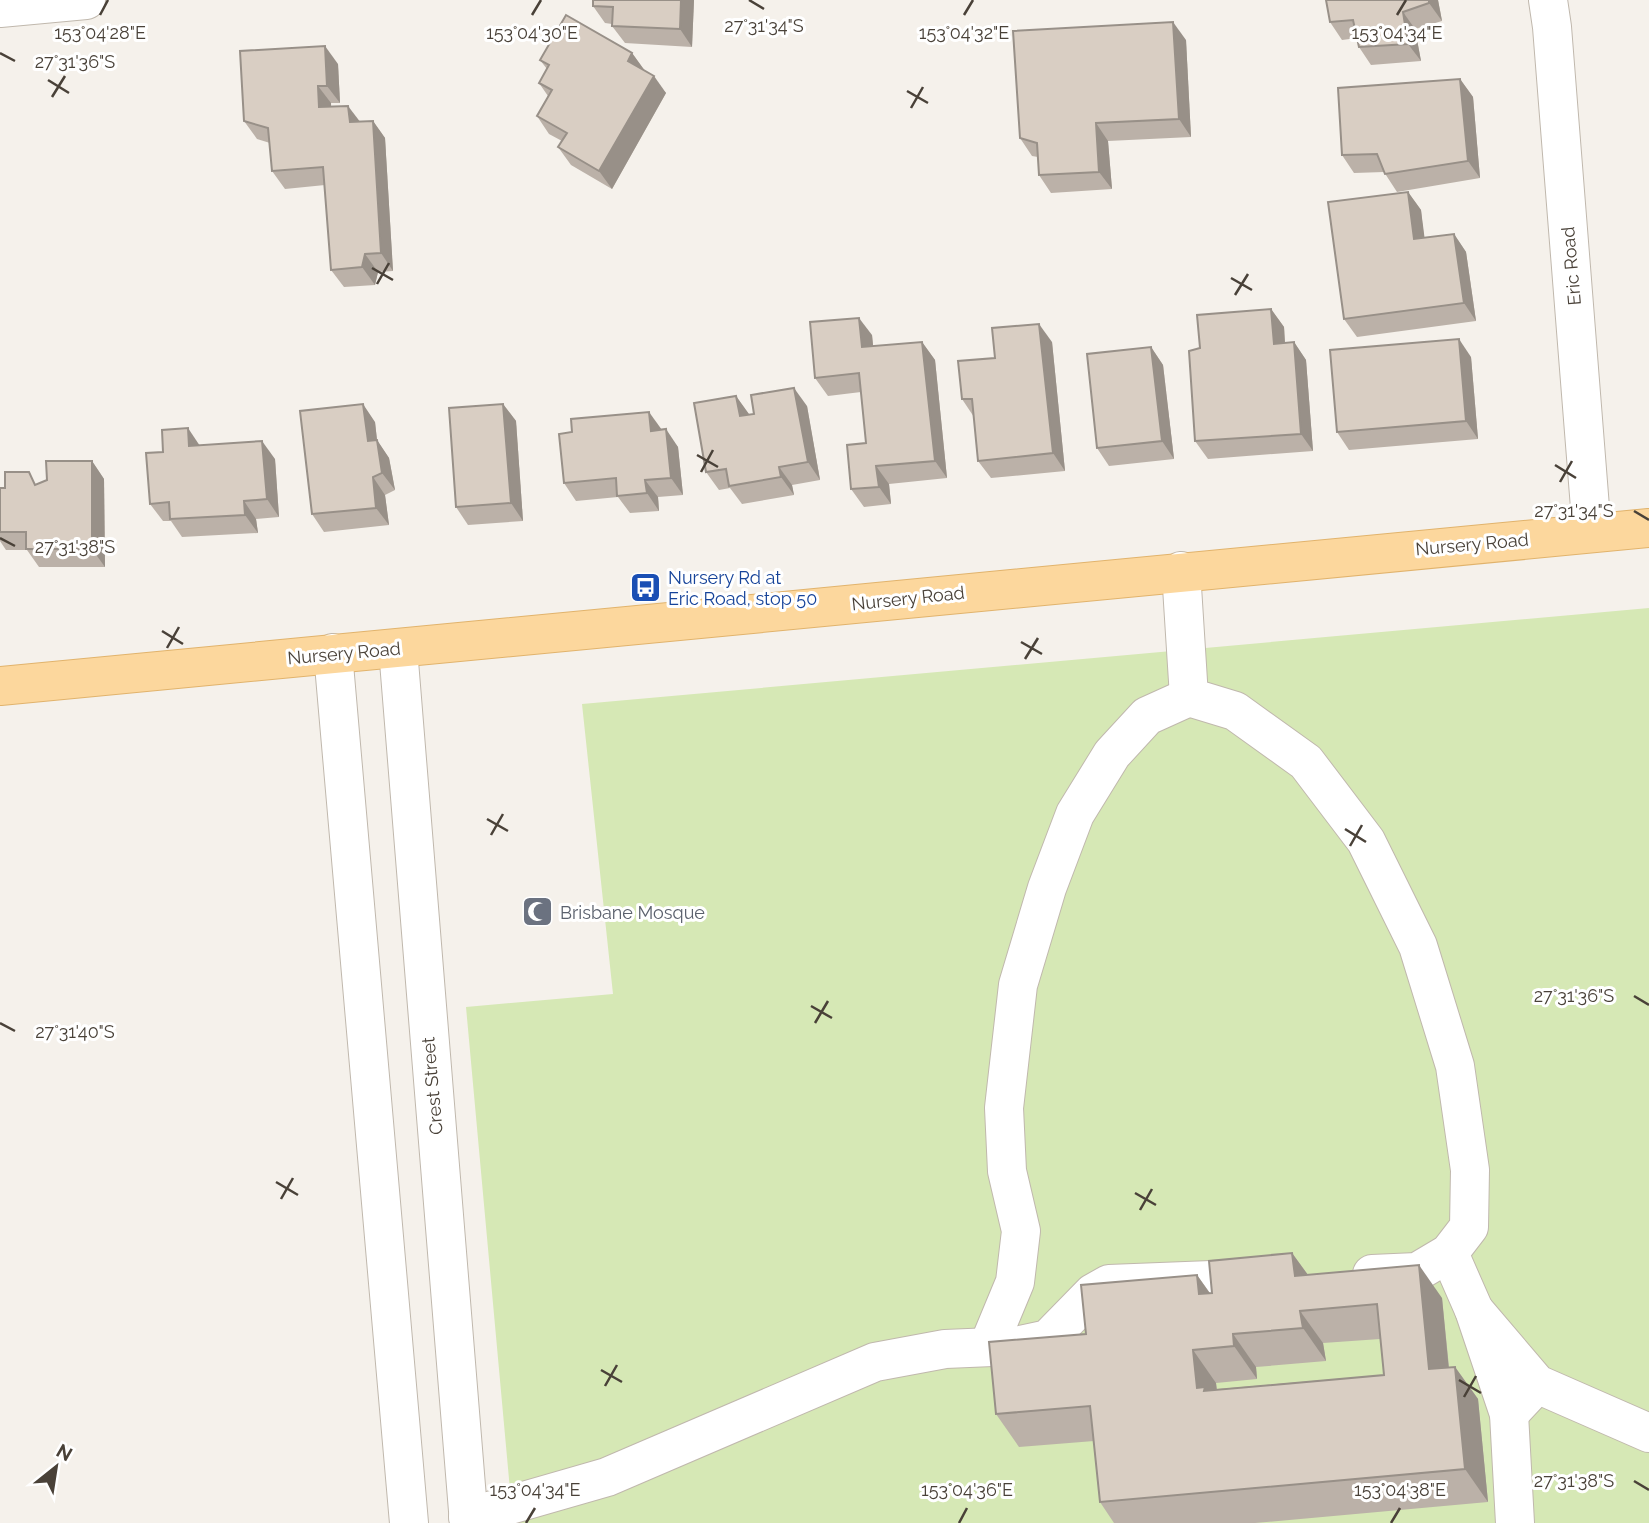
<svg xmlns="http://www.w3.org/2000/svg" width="1649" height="1523" viewBox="0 0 1649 1523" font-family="Raleway,sans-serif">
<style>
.green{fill:#d6e8b5}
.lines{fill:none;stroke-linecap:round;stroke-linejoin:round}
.minor-casing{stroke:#c0b8ad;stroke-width:40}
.major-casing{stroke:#e1b36c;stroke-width:40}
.minor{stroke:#fff;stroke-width:38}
.major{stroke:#fcd79d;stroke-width:38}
.wall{fill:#bbb1a8;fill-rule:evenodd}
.shaded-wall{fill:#989088}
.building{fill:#d9cec3;stroke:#989088;stroke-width:2;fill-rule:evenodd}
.ticks{fill:none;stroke:#494138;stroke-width:2.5}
.labels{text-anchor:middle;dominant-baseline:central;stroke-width:6;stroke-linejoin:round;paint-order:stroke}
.street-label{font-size:18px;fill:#494138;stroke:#fff}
.transit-label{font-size:18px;fill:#164399;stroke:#fff;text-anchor:start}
.worship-label{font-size:18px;fill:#5b616d;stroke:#fff;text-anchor:start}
.ticks-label{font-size:18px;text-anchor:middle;fill:#494138;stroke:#fff;stroke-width:6;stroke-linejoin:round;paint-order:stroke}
</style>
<rect width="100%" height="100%" fill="#f5f1eb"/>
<polygon class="green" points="1649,608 1649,1523 513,1523 466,1007 613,994 582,704"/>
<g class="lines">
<defs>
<g id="minor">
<polyline points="1548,0 1552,27 1592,533"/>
<polyline points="0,8 86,0"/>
<polyline points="1181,571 1189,697 1235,711 1306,762 1366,841 1418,946 1455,1066 1470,1170 1469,1227 1449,1253 1417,1272 1372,1274"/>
<polyline points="398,649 469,1523"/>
<polyline points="333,653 409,1523"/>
<polyline points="1449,1253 1474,1310 1509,1414 1537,1384"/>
<polyline points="1474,1310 1537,1384 1649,1433"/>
<polyline points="988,1347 1015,1282 1021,1231 1007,1171 1004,1108 1018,985 1047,888 1075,814 1112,754 1147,716 1189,697"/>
<polyline points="1509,1414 1515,1523"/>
<polyline points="468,1517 607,1477 875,1362 945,1349 1016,1346 1048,1339 1093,1293 1109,1284 1263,1278"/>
</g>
<polyline id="major" points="0,686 1649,528"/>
</defs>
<use href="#minor" class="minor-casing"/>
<use href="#major" class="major-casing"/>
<use href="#minor" class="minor"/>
<use href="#major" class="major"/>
</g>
<g class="wall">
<polygon points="593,0 694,0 692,47 625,43 612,26 612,24 605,23 593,6"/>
<polygon points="1438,0 1442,21 1415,29 1421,61 1371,65 1359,47 1357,38 1342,40 1330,22"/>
<polygon points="1186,40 1191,137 1108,141 1112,189 1051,193 1039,175 1038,157 1032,156 1020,138"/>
<polygon points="632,53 645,71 666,93 612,189 571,165 558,147 562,141 549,134 537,116 548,96 539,83 547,69 540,60"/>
<polygon points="338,64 340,103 331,103 331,107 359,121 373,121 385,138 393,271 378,272 375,285 344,287 331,270 325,185 285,189 272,171 270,143 257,139 244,121"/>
<polygon points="1460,79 1473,97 1480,178 1397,192 1384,172 1354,173 1342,155"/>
<polygon points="1408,192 1421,210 1424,238 1454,234 1466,252 1476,321 1357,337 1344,319"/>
<polygon points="1271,309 1284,327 1285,343 1294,342 1306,360 1313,451 1208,459 1195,441 1200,348"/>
<polygon points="872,335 873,346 922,342 935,360 947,478 889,484 891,504 864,507 851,489 866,443 861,392 828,396 815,378"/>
<polygon points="1052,342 1065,471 991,478 978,461 974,417 962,399"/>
<polygon points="1151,347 1163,365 1174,459 1109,466 1097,448"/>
<polygon points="1471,357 1478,439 1349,450 1337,432"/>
<polygon points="736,396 749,415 807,406 820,480 792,485 794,495 742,504 730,488 719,490 706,472"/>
<polygon points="503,404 516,421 523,521 468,525 456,507"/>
<polygon points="375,422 377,440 389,458 395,490 385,495 389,525 324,532 312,514"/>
<polygon points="662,430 678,447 683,495 658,497 659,511 630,513 618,497 576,501 564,483"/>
<polygon points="199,445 275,459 279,517 256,519 258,533 182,537 171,521 163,521 150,504"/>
<polygon points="92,461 104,479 105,567 39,567 27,550 6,550 0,541 0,488 37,484"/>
<path d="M1292,1253L1308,1275L1442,1298L1449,1367H1455L1478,1399L1488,1502L1255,1523H1114L1100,1502L1094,1441L1019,1447L996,1414L1086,1334L1197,1275L1210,1293H1212ZM1380,1339L1384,1375L1217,1389L1216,1383L1257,1379L1256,1367L1326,1361L1323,1343Z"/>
</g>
<g class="shaded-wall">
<polygon points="681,0 694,0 692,47 680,29"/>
<polygon points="1429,0 1438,0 1442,21 1429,3"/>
<polygon points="1403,12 1415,29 1421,61 1408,44"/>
<polygon points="1173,22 1186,40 1191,137 1179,119"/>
<polygon points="325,46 338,64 340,103 327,86"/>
<polygon points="632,53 645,71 628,61"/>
<polygon points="654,76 666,93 612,189 599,171"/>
<polygon points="1460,79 1473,97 1480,178 1468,161"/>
<polygon points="318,86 331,103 332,125 319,107"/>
<polygon points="348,106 361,123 350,122"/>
<polygon points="373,121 385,138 393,271 381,253"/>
<polygon points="1096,123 1108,141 1112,189 1099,172"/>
<polygon points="1408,192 1421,210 1427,257 1414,239"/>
<polygon points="1454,234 1466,252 1476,321 1464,303"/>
<polygon points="365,254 378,272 375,285 362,267"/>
<polygon points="1271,309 1284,327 1286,362 1274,344"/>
<polygon points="859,318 872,335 875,365 862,347"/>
<polygon points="1039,324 1052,342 1065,471 1053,453"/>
<polygon points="1459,339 1471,357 1478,439 1466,421"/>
<polygon points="922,342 935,360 947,478 935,461"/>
<polygon points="1294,342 1306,360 1313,451 1301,434"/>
<polygon points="1151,347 1163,365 1174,459 1162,441"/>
<polygon points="794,388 807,406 820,480 808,462"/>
<polygon points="736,396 749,414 752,434 740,416"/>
<polygon points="363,404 375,422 377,440 389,458 395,490 382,473 368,441"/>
<polygon points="503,404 516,421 523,521 511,503"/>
<polygon points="649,412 662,430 651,431"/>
<polygon points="188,428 200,446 189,446"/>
<polygon points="666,429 678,447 683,495 671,478"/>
<polygon points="262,441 275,459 279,517 267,499"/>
<polygon points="92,461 104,479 105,567 92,549"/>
<polygon points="876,466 889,484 891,504 879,487"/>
<polygon points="779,467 792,485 794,495 781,477"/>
<polygon points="373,477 385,495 389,525 376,508"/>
<polygon points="645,480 658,497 659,511 647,493"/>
<polygon points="244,501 256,519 258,533 245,515"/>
<polygon points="1292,1253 1316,1286 1295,1276"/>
<polygon points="1419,1265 1442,1298 1452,1402 1429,1369"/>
<polygon points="1197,1275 1220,1308 1199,1294"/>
<polygon points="1300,1311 1323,1343 1326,1361 1303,1328"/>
<polygon points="1233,1334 1256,1367 1257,1379 1234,1346"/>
<polygon points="1193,1350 1216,1383 1218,1405 1197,1388"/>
<polygon points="1455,1367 1478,1399 1488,1502 1465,1469"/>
</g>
<g class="building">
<polygon points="593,0 681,0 680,29 612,26 613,7 593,6"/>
<polygon points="1326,0 1429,0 1429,3 1403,12 1408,44 1359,47 1353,20 1330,22"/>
<polygon points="566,15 632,53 628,61 654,76 599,171 558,147 567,133 537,116 552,90 539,83 549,65 540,60"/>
<polygon points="1173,22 1179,119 1096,123 1099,172 1039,175 1037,143 1020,138 1013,31"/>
<polygon points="325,46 327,86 318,86 319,107 348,106 350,122 373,121 381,253 365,254 362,267 331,270 323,167 272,171 268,128 244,121 240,51"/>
<polygon points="1460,79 1468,161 1385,174 1377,154 1342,155 1338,88"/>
<polygon points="1408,192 1414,239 1454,234 1464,303 1344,319 1328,202"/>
<polygon points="1271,309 1274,344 1294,342 1301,434 1195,441 1189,351 1200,348 1197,315"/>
<polygon points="859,318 862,347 922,342 935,461 876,466 879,487 851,489 847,445 866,443 859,373 815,378 810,322"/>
<polygon points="1039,324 1053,453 978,461 972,399 962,399 958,361 995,358 992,328"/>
<polygon points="1459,339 1466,421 1337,432 1330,350"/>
<polygon points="1151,347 1162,441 1097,448 1087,354"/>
<polygon points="794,388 808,462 779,467 781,477 729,486 726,469 706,472 694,403 736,396 740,416 754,414 751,395"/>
<polygon points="363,404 368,441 377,440 382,473 373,477 376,508 312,514 300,411"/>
<polygon points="503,404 511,503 456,507 449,408"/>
<polygon points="649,412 651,431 666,429 671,478 645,480 647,493 617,496 616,478 564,483 559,434 572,432 571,419"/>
<polygon points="188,428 189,446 262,441 267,499 244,501 245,515 170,519 169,502 150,504 146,453 163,452 162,430"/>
<polygon points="46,461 92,461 92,549 26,549 26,532 0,532 0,488 5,488 5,472 29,472 35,485 47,480"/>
<path d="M1292,1253L1295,1276L1419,1265L1429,1369L1455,1367L1465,1469L1100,1502L1090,1406L996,1414L989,1342L1086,1334L1081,1285L1197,1275L1199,1294L1212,1293L1209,1261ZM1377,1304L1384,1375L1204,1391L1205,1387L1197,1388L1193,1350L1234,1346L1233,1334L1303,1328L1300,1311Z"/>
</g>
<path class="ticks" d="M749,0L764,9M100,15L108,0M532,15L541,0M964,15L973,0M1397,15L1406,0M0,53L15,61M48,80L69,93M907,91L928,103M52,97L65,76M911,108L923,87M372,268L393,280M1231,278L1252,290M377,284L389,263M1235,295L1248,274M697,455L718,467M1555,465L1576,478M701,472L713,450M1560,482L1572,461M1634,511L1649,520M0,538L15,546M162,631L183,644M1021,642L1042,654M167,648L179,627M1025,659L1038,638M487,819L508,831M1345,829L1366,842M491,835L503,814M1350,846L1362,825M1634,996L1649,1005M811,1006L832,1018M0,1023L15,1031M815,1023L828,1001M276,1182L298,1195M1135,1193L1156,1205M281,1199L293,1178M1140,1210L1152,1189M601,1370L622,1382M1459,1380L1481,1393M605,1386L617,1365M1464,1397L1476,1376M1634,1481L1649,1490M526,1523L535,1508M959,1523L967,1508M1391,1523L1400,1508"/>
<defs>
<symbol id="bus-square" viewBox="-11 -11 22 22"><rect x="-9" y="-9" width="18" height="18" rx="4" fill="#1a4fb4" stroke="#fff"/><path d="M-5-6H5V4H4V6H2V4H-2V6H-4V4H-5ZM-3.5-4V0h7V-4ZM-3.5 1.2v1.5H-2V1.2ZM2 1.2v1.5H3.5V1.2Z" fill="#fff"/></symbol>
<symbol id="mosque-square" viewBox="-11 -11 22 22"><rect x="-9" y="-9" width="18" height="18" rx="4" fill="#6b7280" stroke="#fff"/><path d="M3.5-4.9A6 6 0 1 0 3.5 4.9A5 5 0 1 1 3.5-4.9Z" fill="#fff"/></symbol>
</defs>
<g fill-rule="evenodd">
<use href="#bus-square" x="628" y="570" width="35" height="35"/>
<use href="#mosque-square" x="520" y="894" width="35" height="35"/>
</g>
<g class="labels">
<g class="street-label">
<text transform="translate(1571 266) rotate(-95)">Eric Road</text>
<text transform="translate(1472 544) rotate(-5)">Nursery Road</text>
<text transform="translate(908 598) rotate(-6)">Nursery Road</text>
<text transform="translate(344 653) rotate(-5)">Nursery Road</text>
<text transform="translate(432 1086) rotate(-95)">Crest Street</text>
</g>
<g class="transit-label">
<text x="668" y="577">Nursery Rd at<tspan x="668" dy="21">Eric Road, stop 50</tspan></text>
</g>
<g class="worship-label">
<text x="560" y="912">Brisbane Mosque</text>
</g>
</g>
<g class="ticks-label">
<text x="764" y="32">27°31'34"S</text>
<text x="532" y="39">153°04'30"E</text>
<text x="964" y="39">153°04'32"E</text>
<text x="1397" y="39">153°04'34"E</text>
<text x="100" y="39">153°04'28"E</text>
<text x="75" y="68">27°31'36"S</text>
<text x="1574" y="517">27°31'34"S</text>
<text x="75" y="553">27°31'38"S</text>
<text x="1574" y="1002">27°31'36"S</text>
<text x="75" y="1038">27°31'40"S</text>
<text x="1574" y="1487">27°31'38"S</text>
<text x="535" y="1496">153°04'34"E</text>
<text x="967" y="1496">153°04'36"E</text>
<text x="1400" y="1496">153°04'38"E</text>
</g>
<g transform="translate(56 1467) rotate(30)" stroke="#ffffff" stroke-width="5" paint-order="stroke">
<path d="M0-5L12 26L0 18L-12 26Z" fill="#494138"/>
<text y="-10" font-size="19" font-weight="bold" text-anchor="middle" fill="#494138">N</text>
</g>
</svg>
